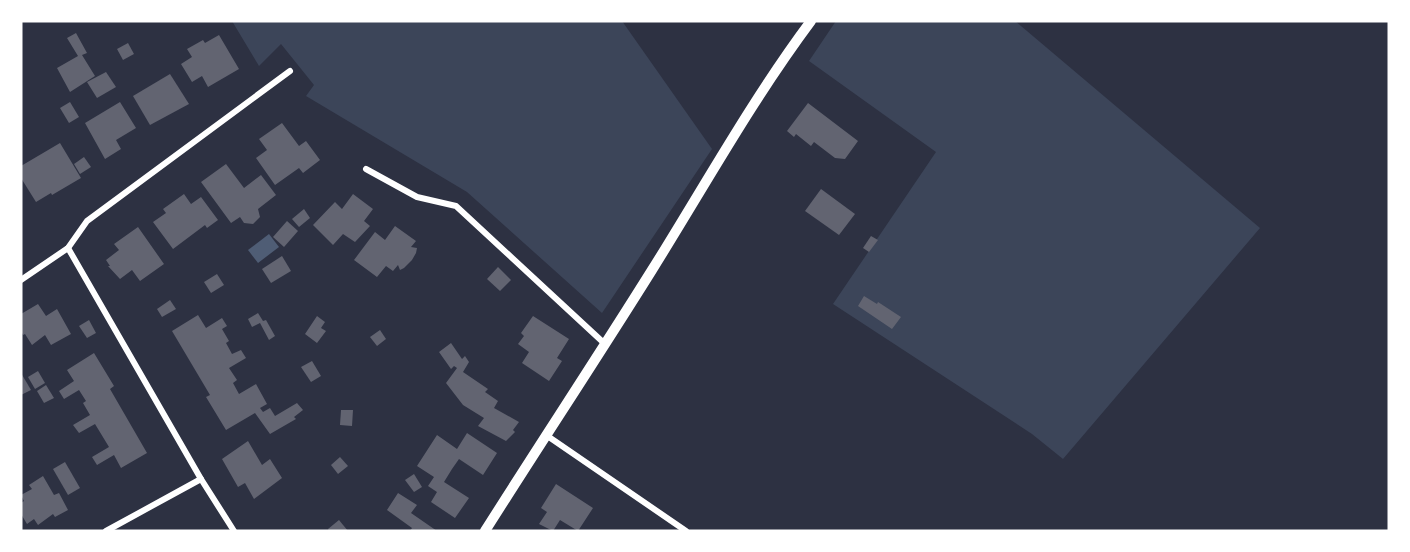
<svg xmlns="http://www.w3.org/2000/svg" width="1410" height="552" viewBox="0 0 1410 552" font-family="Barlow,sans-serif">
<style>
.green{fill:#3c4559}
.water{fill:#4f5d75}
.building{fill:#626471}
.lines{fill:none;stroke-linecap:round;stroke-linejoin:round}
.minor{stroke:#fff;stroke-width:6}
.tertiary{stroke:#fff;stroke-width:10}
</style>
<rect width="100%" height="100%" fill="#2d3142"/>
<g class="green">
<polygon points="232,21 622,21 712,149 602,313 467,192 306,96 314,85 281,44 259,66"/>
<polygon points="836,21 1015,21 1260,228 1063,459 1032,434 833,304 936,152 809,61"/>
</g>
<polygon class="water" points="269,234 279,247 258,263 248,250"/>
<g class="building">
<polygon points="76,33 87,53 82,55 95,76 70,92 57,68 78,56 67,38"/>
<polygon points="219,35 239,69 208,87 202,76 192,82 181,64 192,57 187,49 203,40 205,43"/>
<polygon points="128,43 134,54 123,60 117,49"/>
<polygon points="106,72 116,87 97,98 87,82"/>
<polygon points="170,74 189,104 150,125 133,96"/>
<polygon points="70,102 79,117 69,123 60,108"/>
<polygon points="120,102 136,128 116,140 121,149 105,159 85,123"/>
<polygon points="808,103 858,141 845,159 835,158 814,142 811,146 796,134 794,137 787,131"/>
<polygon points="282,123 299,146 306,141 320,160 303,173 299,168 275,185 256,158 267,150 259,139"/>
<polygon points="60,143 81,178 52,195 51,193 36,202 21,178 21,166"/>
<polygon points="84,157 91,167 80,174 74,164"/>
<polygon points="226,164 244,188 261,175 276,195 258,209 260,217 253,224 244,223 240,217 231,223 201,182"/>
<polygon points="821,189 855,214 839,235 805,211"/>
<polygon points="184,194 191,204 201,197 218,220 207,228 205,225 173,249 153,222 166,213 163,209"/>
<polygon points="353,194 373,209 364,221 370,226 355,242 343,234 333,245 313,225 335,202 342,209"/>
<polygon points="304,209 310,218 299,227 292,219"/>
<polygon points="287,221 298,231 284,247 273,237"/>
<polygon points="395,226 416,241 411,247 417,248 416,253 412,260 404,268 400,270 398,265 393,271 386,266 377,277 354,260 375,232 385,240"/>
<polygon points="138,227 164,264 140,281 132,270 120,279 108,266 110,266 106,260 119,250 114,244"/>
<polygon points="871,236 878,240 869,252 863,248"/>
<polygon points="282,256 291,271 271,283 262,269"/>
<polygon points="498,267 511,280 500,291 487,279"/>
<polygon points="217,274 224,285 211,293 204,282"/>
<polygon points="864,296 877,304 878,302 901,317 892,329 858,306"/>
<polygon points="170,300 176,309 162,317 157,309"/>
<polygon points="38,304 46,316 57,309 71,334 51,345 45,335 32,345 25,334 23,335 21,331 21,314"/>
<polygon points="258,313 263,321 266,320 275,336 269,340 260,323 252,327 248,319"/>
<polygon points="198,315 206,328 222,318 227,326 222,329 229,341 226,343 232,354 241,350 246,358 229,368 237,380 233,383 239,394 256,384 267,404 260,408 263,412 270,408 275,416 297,403 303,410 294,417 296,419 270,434 255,413 226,430 206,397 210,395 172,331"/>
<polygon points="317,316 325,322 321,328 326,331 317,343 305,334"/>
<polygon points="533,316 569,339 557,358 562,361 549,381 522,363 529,352 518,344 524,336 521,333"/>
<polygon points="89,320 96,333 87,338 79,326"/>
<polygon points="380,330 386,339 377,346 370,337"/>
<polygon points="451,343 462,359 465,356 469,362 463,372 488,389 485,392 498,401 494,408 519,422 513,430 515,432 506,441 478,426 484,418 463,405 446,383 457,368 454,366 451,369 439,352"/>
<polygon points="94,353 114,386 110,389 147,453 121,468 114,455 97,465 92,457 109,447 95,424 79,433 73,425 90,415 83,403 86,401 79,390 64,399 59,391 74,381 67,370"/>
<polygon points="312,361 321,376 311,382 301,367"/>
<polygon points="38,371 45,383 35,389 28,377"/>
<polygon points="21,373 31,390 21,395"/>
<polygon points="46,385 54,398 44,403 37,391"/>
<polygon points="341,410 353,410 352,426 340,425"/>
<polygon points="467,433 497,453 483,475 459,459 452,469 444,482 469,498 455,518 431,502 437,492 428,486 434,477 417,466 437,435 457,449"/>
<polygon points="248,441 262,465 270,459 282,478 254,499 245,483 238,487 222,459"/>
<polygon points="340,457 348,466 338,474 331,465"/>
<polygon points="65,462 80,488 68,495 53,469"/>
<polygon points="414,474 422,487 414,492 405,480"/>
<polygon points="43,476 54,495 59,493 68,510 55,517 53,514 38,525 34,519 27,524 21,514 21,503 24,501 21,495 32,489 29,485"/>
<polygon points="556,484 593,508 578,531 560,520 553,531 539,524 547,512 541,508"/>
<polygon points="398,493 417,505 411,513 437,531 410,531 412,528 387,510"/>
<polygon points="339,520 348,531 329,531 328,529"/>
</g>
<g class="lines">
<g class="minor">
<polyline points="366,169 417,197 456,206 605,344"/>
<polyline points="68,248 201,479 234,531"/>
<polyline points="21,280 68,248 87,221 290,71"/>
<polyline points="546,435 686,531"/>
<polyline points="106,531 201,479"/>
</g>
<path class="tertiary" d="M485,531C540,444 597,358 652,270C704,187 752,100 811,21"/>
</g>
<rect width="1410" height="552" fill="none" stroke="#ffffff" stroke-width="45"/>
</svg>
